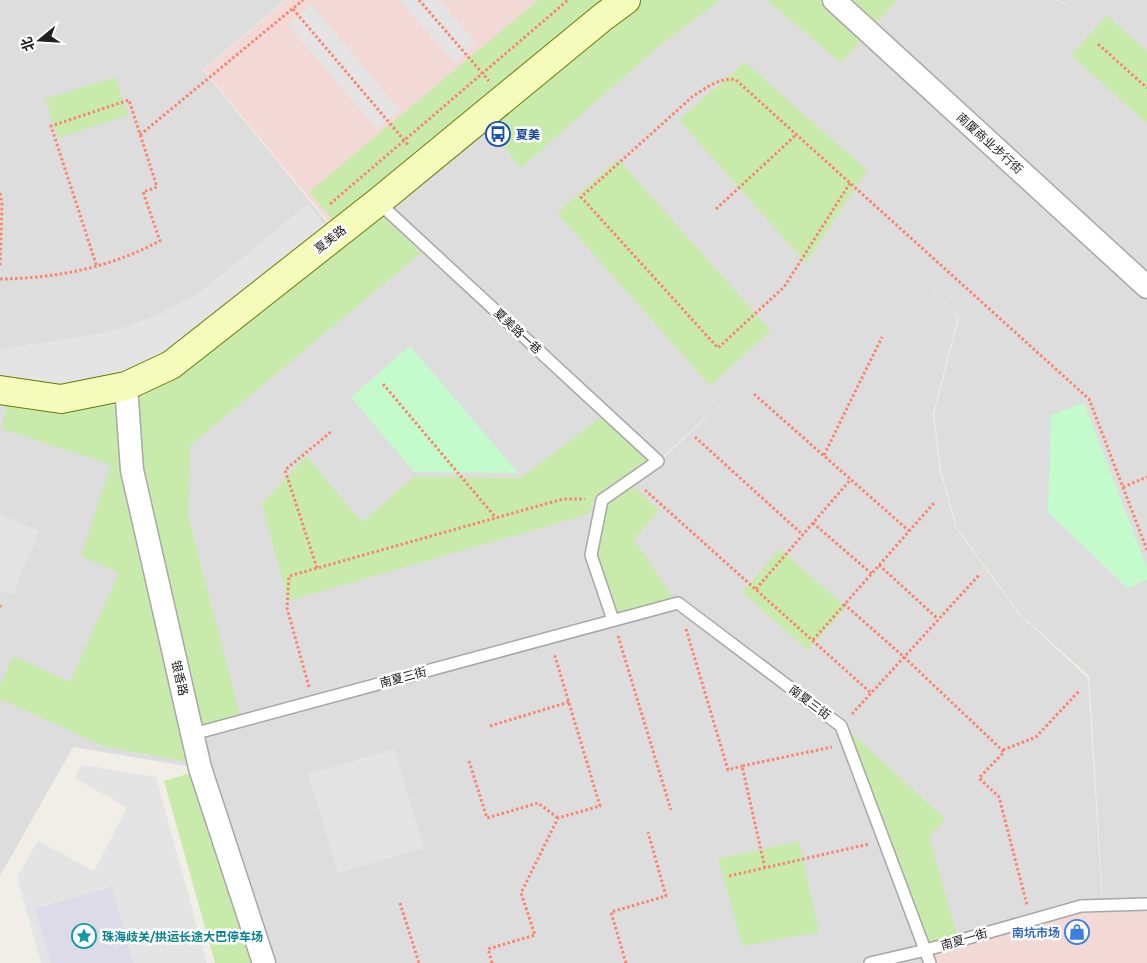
<svg xmlns="http://www.w3.org/2000/svg" width="1147" height="963" viewBox="0 0 1147 963" font-family="Ubuntu,'Noto Sans SC',sans-serif">
<style>
.residential{fill:#dedddd}
.commercial{fill:#f2d9d6}
.grass{fill:#c8ebac}
.park{fill:#c4fbcc}
.parking{fill:#e4e4e4}
.plaza{fill:#dcdbe7}
.lines{fill:none;stroke-linecap:round;stroke-linejoin:round}
.lane-casing{stroke:#a7a7a7;stroke-width:14}
.street-casing{stroke:#a7a7a7;stroke-width:25}
.secondary-casing{stroke:#677c03;stroke-width:30}
.path{stroke:#fc846d;stroke-width:3;stroke-dasharray:2.5 2.5;stroke-linecap:butt}
.lane{stroke:#fff;stroke-width:11}
.street{stroke:#fff;stroke-width:22}
.secondary{stroke:#f4fbbb;stroke-width:28}
.labels{text-anchor:middle;dominant-baseline:central;stroke-width:5;stroke-linejoin:round;paint-order:stroke}
.transit-label{font-size:12px;font-weight:bold;fill:#164399;stroke:#fff;text-anchor:start}
.street-label{font-size:12px;fill:#202020;stroke:#fff}
.shop-label{font-size:12px;font-weight:bold;fill:#366cbe;stroke:#fff;text-anchor:end}
.culture-label{font-size:12px;font-weight:bold;fill:#0d838f;stroke:#fff;text-anchor:start}
</style>
<rect width="100%" height="100%" fill="#f1eee7"/>
<g class="residential">
<polygon points="0,0 285,0 203,70 336,233 0,389"/>
<polygon points="629,0 1055,0 1091,16 1057,0 1147,0 1147,903 1103,904 1089,676 1020,614 957,528 941,471 934,414 959,317 926,281 958,317 933,414 940,471 956,528 1019,614 1088,678 1102,899 924,948 928,963 266,963 194,735 614,621 593,555 603,501 659,462 743,383 659,460 379,201"/>
<polygon points="377,203 657,461 601,500 590,554 611,619 194,733 172,366"/>
<polygon points="125,387 198,768 73,747 0,876 0,391"/>
</g>
<g class="commercial">
<polygon points="286,0 617,0 337,232 204,70"/>
<polygon points="1147,910 1147,963 936,963 933,953 1082,911"/>
</g>
<g class="grass">
<polygon points="538,0 607,0 339,227 309,192"/>
<polygon points="643,0 721,0 659,46 521,168 484,123 581,45"/>
<polygon points="767,0 897,0 841,63"/>
<polygon points="1107,15 1147,52 1147,124 1071,55"/>
<polygon points="745,62 867,170 806,263 679,120"/>
<polygon points="115,77 128,115 58,138 45,99"/>
<polygon points="618,159 771,331 710,386 557,213"/>
<polygon points="375,209 421,253 190,446 188,515 240,715 196,728 137,473 132,388"/>
<polygon points="121,392 194,763 106,747 0,699 0,685 13,656 70,682 119,573 81,556 111,465 2,429 8,396"/>
<polygon points="601,417 650,460 596,495 589,514 288,601 262,504 306,456 362,522 415,476 521,478"/>
<polygon points="633,486 659,510 634,540 674,599 618,613 598,554 606,505"/>
<polygon points="780,549 846,607 808,650 742,592"/>
<polygon points="846,728 945,819 929,837 957,934 927,943"/>
<polygon points="197,771 259,963 215,963 164,781"/>
<polygon points="799,841 819,932 743,946 718,859"/>
</g>
<g class="park">
<polygon points="410,346 518,473 414,472 351,397"/>
<polygon points="1084,403 1147,568 1147,580 1127,588 1048,512 1051,415"/>
</g>
<g class="parking">
<polygon points="400,0 439,0 476,43 454,63"/>
<polygon points="311,5 400,110 377,129 288,25"/>
<polygon points="308,204 330,232 169,362 61,395 0,386 0,349 91,335 126,327 163,312 200,292"/>
<polygon points="0,515 39,531 13,595 0,590"/>
<polygon points="394,749 424,848 338,873 308,774"/>
<polygon points="82,765 156,777 207,963 41,963 17,877 38,841 94,871 127,808 74,777"/>
</g>
<polygon class="plaza" points="112,887 133,963 51,963 35,909"/>
<g class="lines">
<defs>
<g id="lane">
<polyline points="378,202 658,461 602,500 591,555 613,620"/>
<polyline points="193,734 678,603 841,726 930,963"/>
<polyline points="870,963 926,950 1081,906 1147,904"/>
</g>
<g id="street">
<polyline points="834,0 1147,287"/>
<polyline points="126,386 132,470 200,768 264,963"/>
</g>
<polyline id="secondary" points="0,390 61,399 126,386 171,365 378,202 603,17 626,0"/>
</defs>
<use href="#lane" class="lane-casing"/>
<use href="#street" class="street-casing"/>
<use href="#secondary" class="secondary-casing"/>
<g class="path">
<polyline points="419,0 489,81"/>
<polyline points="293,9 409,146"/>
<polyline points="1098,44 1147,88"/>
<polyline points="140,135 303,0"/>
<path d="M850,183L784,287L718,348L581,197L692,97C704,89 721,76 736,80L1089,399L1147,550"/>
<polyline points="0,193 2,205 0,267"/>
<polyline points="330,204 568,0"/>
<polyline points="716,209 797,134"/>
<path d="M0,279C58,278 108,268 160,241L143,192L157,187L129,100L51,126L97,267"/>
<polyline points="383,384 496,518"/>
<polyline points="754,394 909,531"/>
<polyline points="695,437 803,535"/>
<polyline points="824,455 882,337"/>
<polyline points="1123,487 1147,477"/>
<polyline points="645,490 871,693"/>
<polyline points="813,523 872,574"/>
<polyline points="879,565 938,619"/>
<polyline points="317,568 285,470 332,431"/>
<polyline points="756,589 851,479"/>
<polyline points="844,604 904,657 1004,752 979,778 999,797 1027,905"/>
<polyline points="0,605 0,608"/>
<polyline points="686,629 728,770 742,766"/>
<polyline points="618,636 671,810"/>
<polyline points="813,640 934,503"/>
<polyline points="309,687 287,608 289,576 563,499 585,499"/>
<polyline points="852,714 980,574"/>
<polyline points="490,726 569,702"/>
<polyline points="1003,750 1036,737 1079,691"/>
<polyline points="469,761 487,818 538,803 558,818"/>
<polyline points="765,868 742,766 832,747"/>
<polyline points="729,876 869,844"/>
<polyline points="400,903 419,963"/>
<polyline points="492,963 488,949 535,935 521,893 558,818 600,806 554,653"/>
<polyline points="626,963 611,912 666,896 648,832"/>
</g>
<use href="#lane" class="lane"/>
<use href="#street" class="street"/>
<use href="#secondary" class="secondary"/>
</g>
<defs>
<symbol id="bus-ring" viewBox="-11 -11 22 22"><circle r="9.5" fill="#fff" stroke="#1a4fb4" stroke-width="1.5"/><path d="M-5-6H5V4H4V6H2V4H-2V6H-4V4H-5ZM-3.5-4V0h7V-4ZM-3.5 1.2v1.5H-2V1.2ZM2 1.2v1.5H3.5V1.2Z" fill="#1a4fb4"/></symbol>
<symbol id="shop-ring" viewBox="-11 -11 22 22"><circle r="9.5" fill="#fff" stroke="#3f7fe0" stroke-width="1.5"/><path d="M-5-2.5h2.3a2.7 3.5 0 0 1 5.4 0H5L5.5 6h-11ZM-1.5-2.5h3a1.5 2.3 0 0 0-3 0Z" fill="#3f7fe0"/></symbol>
<symbol id="sight-ring" viewBox="-11 -11 22 22"><circle r="9.5" fill="#fff" stroke="#0f9aa8" stroke-width="1.5"/><path d="M0-6L1.8-2.2L6-1.7L2.9 1.2L3.7 5.4L0 3.3L-3.7 5.4L-2.9 1.2L-6-1.7L-1.8-2.2Z" fill="#0f9aa8"/></symbol>
</defs>
<g fill-rule="evenodd">
<use href="#bus-ring" x="484" y="120" width="28" height="28"/>
<use href="#shop-ring" x="1063" y="918" width="28" height="28"/>
<use href="#sight-ring" x="70" y="922" width="28" height="28"/>
</g>
<g class="labels">
<g class="transit-label">
<text x="516" y="134">夏美</text>
</g>
<g class="street-label">
<text transform="translate(990 143) rotate(42)">南厦商业步行街</text>
<text transform="translate(330 239) rotate(-38)">夏美路</text>
<text transform="translate(518 331) rotate(43)">夏美路一巷</text>
<text transform="translate(403 677) rotate(-15)">南夏三街</text>
<text transform="translate(180 678) rotate(77)">银香路</text>
<text transform="translate(810 702) rotate(37)">南夏三街</text>
<text transform="translate(964 939) rotate(-16)">南夏一街</text>
</g>
<g class="shop-label">
<text x="1060" y="932">南坑市场</text>
</g>
<g class="culture-label">
<text x="102" y="936">珠海歧关/拱运长途大巴停车场</text>
</g>
</g>
<g transform="translate(40 40) rotate(252)" stroke="#ffffff" stroke-width="4" paint-order="stroke">
<path d="M0-4L9 19L0 12L-9 19Z" fill="#202020"/>
<text y="-8" font-size="14" font-weight="bold" text-anchor="middle" fill="#202020">北</text>
</g>
</svg>
